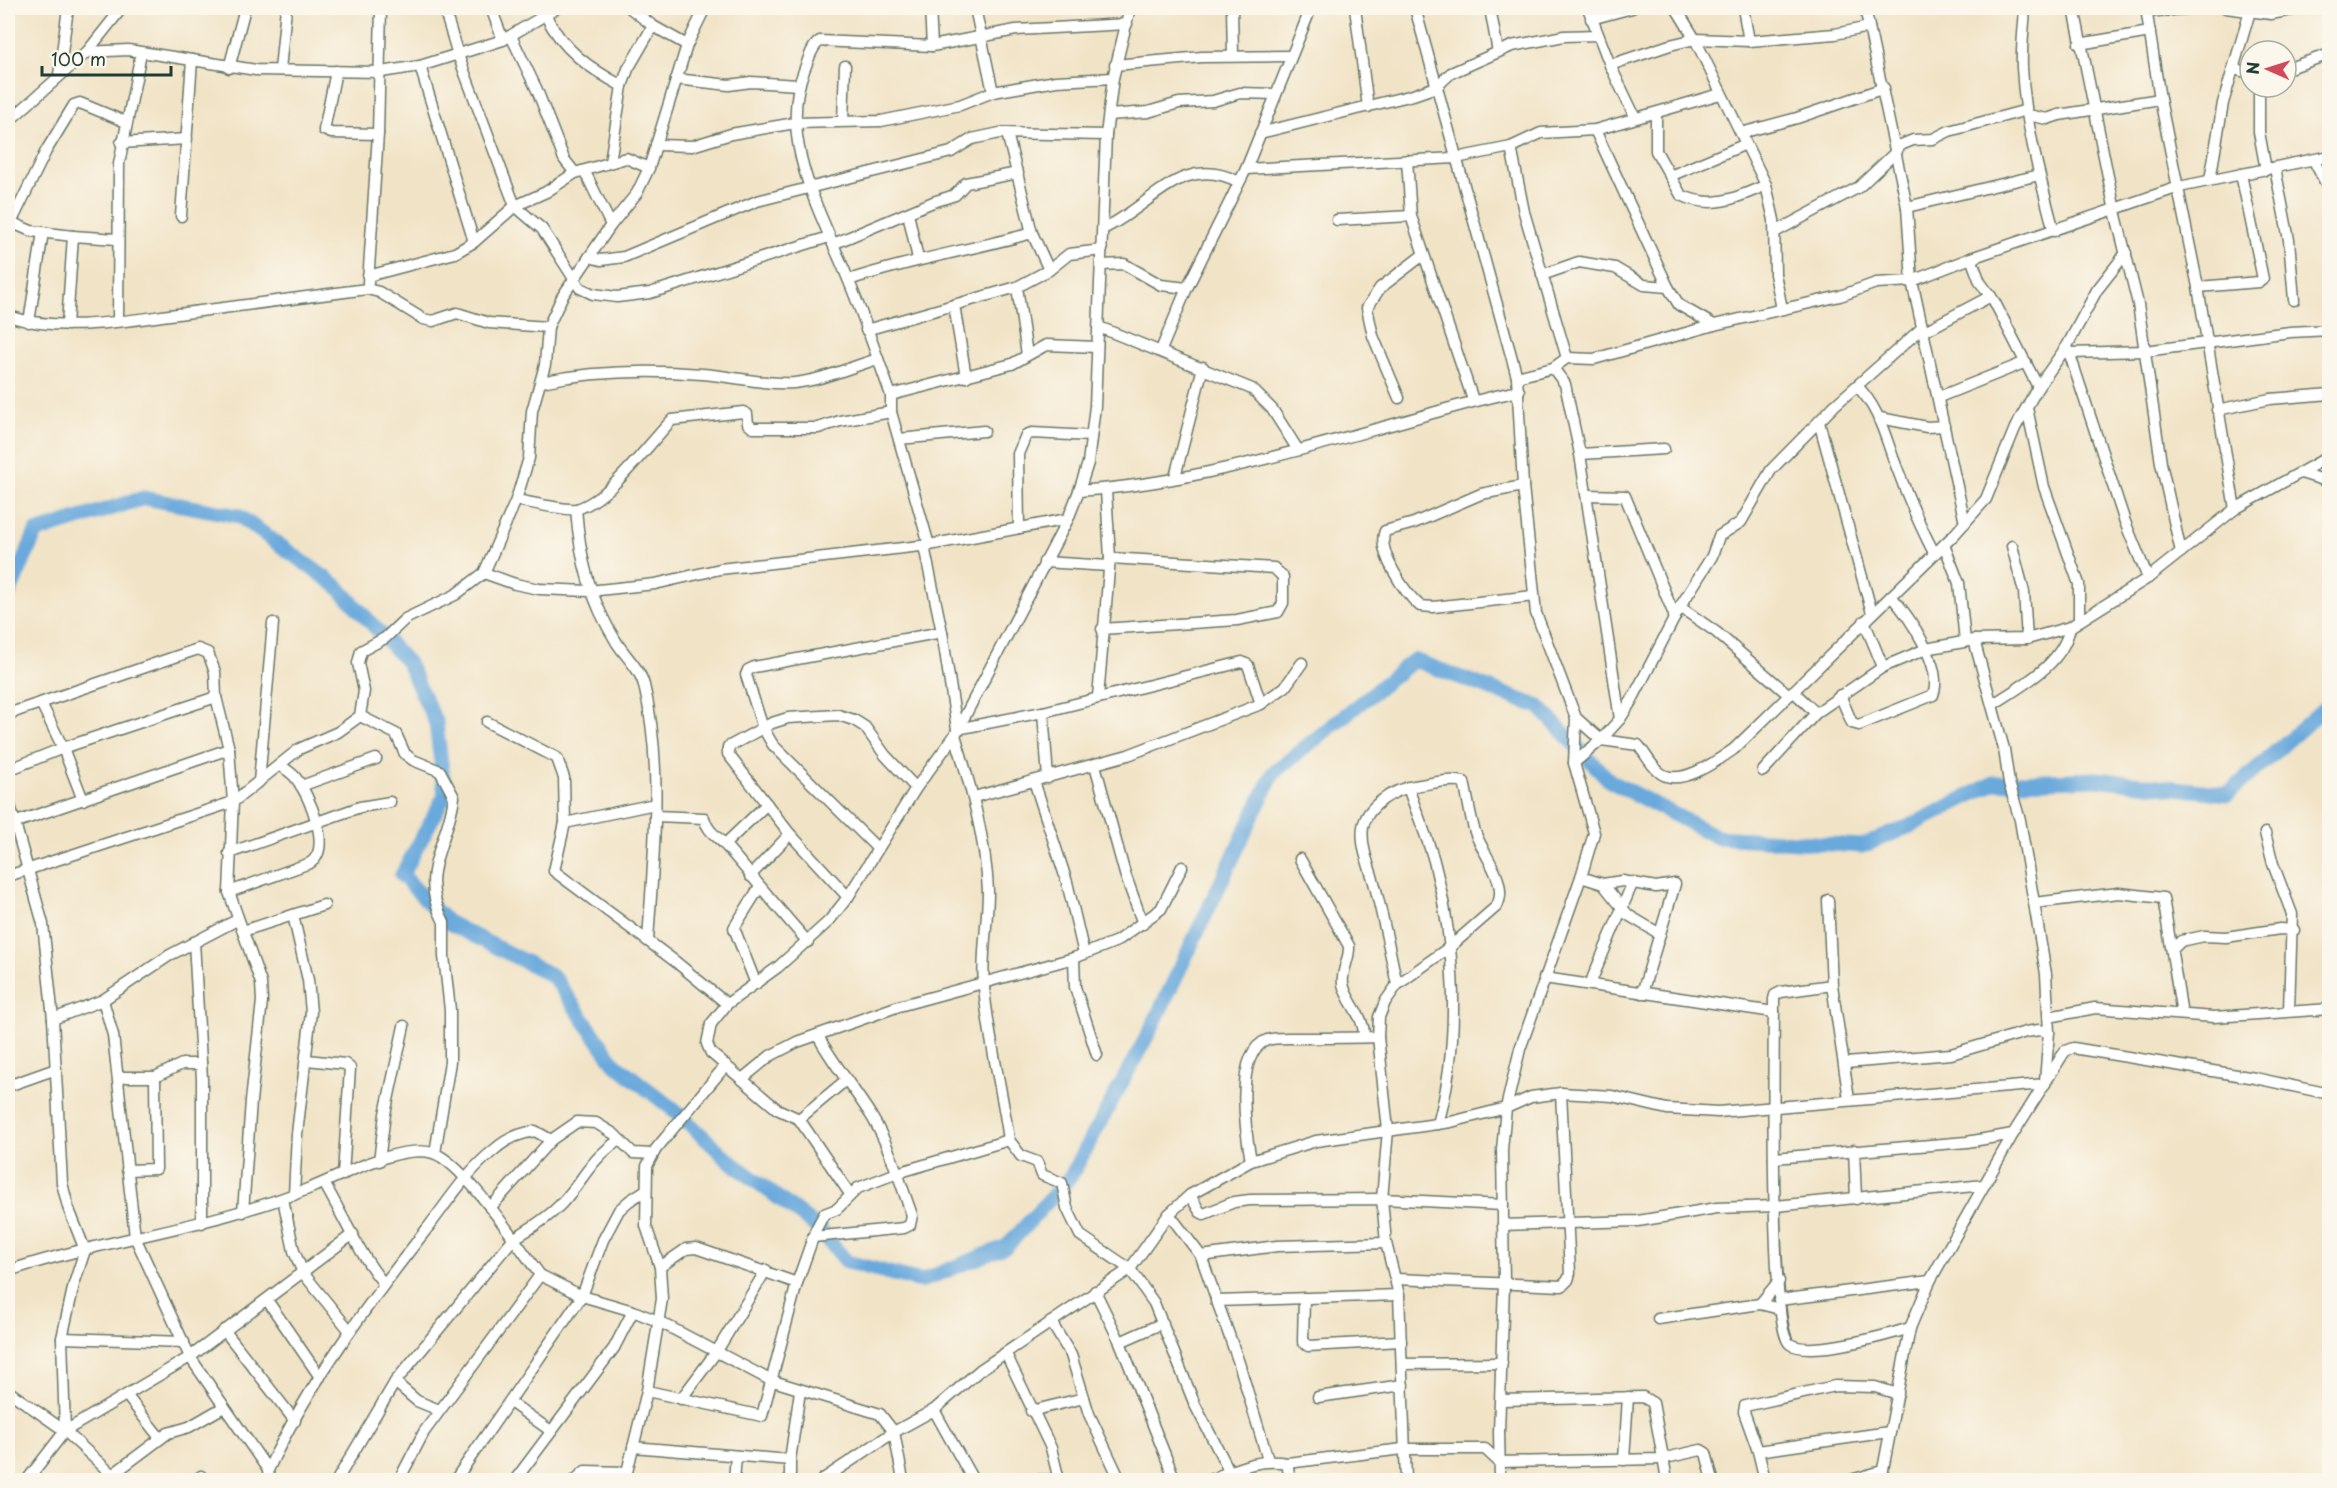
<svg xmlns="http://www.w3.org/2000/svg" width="2337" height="1488" viewBox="0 0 2337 1488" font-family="'Playpen Sans',sans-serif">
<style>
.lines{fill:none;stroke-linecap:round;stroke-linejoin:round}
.river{stroke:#69a9dc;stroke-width:15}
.minor-casing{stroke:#687767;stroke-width:13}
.minor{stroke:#fff;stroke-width:10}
</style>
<rect width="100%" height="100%" fill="#fbf7ec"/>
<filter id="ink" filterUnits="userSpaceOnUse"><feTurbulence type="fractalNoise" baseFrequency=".0167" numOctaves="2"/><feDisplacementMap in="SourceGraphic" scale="12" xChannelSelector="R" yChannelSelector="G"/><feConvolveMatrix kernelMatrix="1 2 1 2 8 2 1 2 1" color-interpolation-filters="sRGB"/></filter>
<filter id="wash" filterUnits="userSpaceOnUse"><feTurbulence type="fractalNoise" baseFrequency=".008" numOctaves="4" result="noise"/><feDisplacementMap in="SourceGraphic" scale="24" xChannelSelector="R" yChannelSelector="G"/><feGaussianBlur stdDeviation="1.35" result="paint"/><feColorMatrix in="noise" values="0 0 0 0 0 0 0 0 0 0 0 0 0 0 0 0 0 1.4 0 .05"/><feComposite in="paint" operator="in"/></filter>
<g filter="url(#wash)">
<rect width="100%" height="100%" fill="#f1e3c6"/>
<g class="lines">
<polyline class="river" points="8,596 36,532 144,498 239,516 337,586 408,663 436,723 445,795 402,875 447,922 553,976 614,1063 675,1111 731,1162 819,1229 847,1262 921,1281 1007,1246 1071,1176 1152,1027 1273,773 1414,660 1539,707 1610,781 1717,837 1862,846 1910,826 1994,783 2096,779 2228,794 2330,703"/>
</g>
</g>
<g filter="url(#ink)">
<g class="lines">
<defs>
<g id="minor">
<polyline points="444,8 458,55 515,206 542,229 580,288 593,294 617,297 650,293 829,237"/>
<polyline points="491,8 503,40"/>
<polyline points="630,8 653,26 687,45"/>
<polyline points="930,8 932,46"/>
<polyline points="975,8 993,92"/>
<polyline points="1232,8 1233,56"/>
<polyline points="1355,8 1368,107"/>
<polyline points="1415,8 1517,377 1523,486 1536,613 1576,718 1574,763 1594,833 1581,877 1520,1049 1506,1108 1502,1150 1504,1284 1499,1432 1500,1480"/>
<polyline points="1490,8 1498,52"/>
<polyline points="1588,8 1610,65 1635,117"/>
<polyline points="1676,8 1695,39 1766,185 1774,220 1775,274 1782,309"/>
<polyline points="1743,8 1749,41"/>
<polyline points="1865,8 1907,207 1912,281 1965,523"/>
<path d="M2025,8C2024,27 2021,48 2022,68C2025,123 2040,178 2054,231"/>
<polyline points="2074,8 2115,211 2138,304 2161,463 2181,552"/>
<polyline points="2146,8 2160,99 2198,287 2235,509"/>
<polyline points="2226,8 2271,14 2303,8"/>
<polyline points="2147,12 2198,8"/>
<path d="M546,16C563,50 589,68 622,86"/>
<polyline points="1591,19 1632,8"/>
<polyline points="511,36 537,90 564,159 575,173"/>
<polyline points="2079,44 2150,32"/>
<polyline points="87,52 128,50 256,70 381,72 420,66 503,40 557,8"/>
<polyline points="1115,65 1202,57 1291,56"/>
<polyline points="1610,65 1670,45 1695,39 1749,41 1835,34 1869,27"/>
<polyline points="420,66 474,242"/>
<polyline points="229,68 245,8"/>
<polyline points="2233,69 2250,73"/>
<polyline points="2286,69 2330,54"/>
<polyline points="280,70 286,8"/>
<polyline points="336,71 324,130 331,133 378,134"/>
<polyline points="59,75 68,8"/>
<polyline points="676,79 729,85 751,82 798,85"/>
<polyline points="2259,87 2259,132 2266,170"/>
<path d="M1656,114V151L1681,195C1712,210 1737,198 1766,185"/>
<polyline points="1109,115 1148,112 1179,103 1213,101 1240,93 1276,94"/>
<polyline points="2028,115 2047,119 2059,115 2160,99"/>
<polyline points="843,121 845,66"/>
<polyline points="8,122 87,52 122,8"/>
<polyline points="1595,130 1668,287 1679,305 1714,325"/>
<polyline points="1007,133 1032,233 1049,270"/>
<polyline points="1260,133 1413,95 1436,87 1451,73 1512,46 1564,36 1597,35"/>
<polyline points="1741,133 1797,118 1884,88"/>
<polyline points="121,143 187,139"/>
<polyline points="656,145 692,146 731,134 795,123 881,121 960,105 993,92 1016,88 1056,81 1113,78"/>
<polyline points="1511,147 1541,133 1595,130 1720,94"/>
<polyline points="1896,147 1913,140 1933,139 1949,131 2027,110"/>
<polyline points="1407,160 1411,216 1473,400"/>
<polyline points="2314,161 2330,191"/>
<polyline points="610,162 622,86 628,69 653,26"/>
<polyline points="2275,168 2289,240 2294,300"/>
<polyline points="1246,169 1456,158 1511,147 1524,212 1567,358"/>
<polyline points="585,172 611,225"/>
<polyline points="1670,176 1746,144"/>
<polyline points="2210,180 2223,103 2251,8"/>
<polyline points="1907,207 2039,175"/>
<polyline points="908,213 918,259"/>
<polyline points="181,216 192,60"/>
<polyline points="1337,220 1411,216"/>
<polyline points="8,221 31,231 73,236"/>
<polyline points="11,223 46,151 74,105 80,103 126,122"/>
<path d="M1103,229C1152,206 1182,152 1239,182"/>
<polyline points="1775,232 1859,187 1897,151"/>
<polyline points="833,244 933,202 955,195 966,183 1018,173"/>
<polyline points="589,257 601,260 624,257 757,201 951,152 972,139 1000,133 1106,135"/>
<polyline points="1971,258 1980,282 1994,301 2038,387"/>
<polyline points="1101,265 1124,264 1161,285 1187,288"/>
<polyline points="1542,275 1579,262 1615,268 1644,285 1668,287"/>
<polyline points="368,276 455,253 474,242 515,206 546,192 575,173 626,158 649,168"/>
<path d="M849,280C909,260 971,250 1032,233"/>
<polyline points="368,283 378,134 381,8"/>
<polyline points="1017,287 1027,355"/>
<polyline points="2198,287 2259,282 2263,279 2241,174"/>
<polyline points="954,305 966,377"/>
<path d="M8,316C64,334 128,320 185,313C246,305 307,297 367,289L379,292L423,319L433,321L457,313L489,323L548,327"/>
<polyline points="118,321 119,164 141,53"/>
<polyline points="29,322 43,232"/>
<polyline points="67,325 73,236 117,239"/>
<polyline points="1099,327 1252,389 1272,409 1298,450"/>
<polyline points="866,330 1017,287 1049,270 1069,254 1102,250"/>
<polyline points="1923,332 1991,296"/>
<polyline points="2068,349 2125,522 2148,578"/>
<polyline points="1161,350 1187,288 1246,169 1311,8"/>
<polyline points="2070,353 2145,351 2290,332 2330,330"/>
<polyline points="1553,368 1565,384 1580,454 1620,719"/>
<polyline points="1517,377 1553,368 1567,358 1594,359 1714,325 1840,296 1876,283 1912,281 1971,258 2179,187 2330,156"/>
<path d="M541,382C593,371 649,370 702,374C732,376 763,385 794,383C823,380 850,367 878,359"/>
<path d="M1857,386C1880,409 1885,438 1897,468C1908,498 1920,526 1934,553"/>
<polyline points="891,395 1012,364 1046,345 1097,347"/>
<polyline points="1939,397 2026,362"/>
<polyline points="1399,398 1373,336 1367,308 1380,288 1423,255"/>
<polyline points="2027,408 2044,487 2079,584 2079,619"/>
<polyline points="2217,410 2270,399 2330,394"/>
<polyline points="1880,418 1927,427 1944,426"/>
<polyline points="1819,422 1872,613"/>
<polyline points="899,439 984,431"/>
<polyline points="1580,454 1664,449"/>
<polyline points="2301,473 2330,482"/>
<polyline points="1175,477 1203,367"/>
<path d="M1523,486L1481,494L1414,523L1385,531C1376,551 1405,593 1420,606L1433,607L1534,596"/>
<path d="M1079,491C1183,484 1287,454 1387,426C1431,414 1473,400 1519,391"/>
<polyline points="1587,495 1625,496 1675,617"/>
<path d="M516,500C528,502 566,511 576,509C609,501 649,443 672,420L743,412L747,414L748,424L753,428H818L840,421L891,412"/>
<path d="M576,509C580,560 590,600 617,643C626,657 640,669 644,685C664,768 653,857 648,941"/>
<polyline points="1019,528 1018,454 1026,435 1032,433 1091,436"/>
<path d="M929,545L891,412V395C877,357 864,317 848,279C822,215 776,137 805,68C809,59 811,47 820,41L932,46L1016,30L1127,24"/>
<polyline points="1944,545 1959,583 1965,641"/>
<polyline points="924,546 942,632 957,729 1043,712 1242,662 1248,665 1261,704"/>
<polyline points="2012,546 2024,592 2027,639"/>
<polyline points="1044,562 1109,566"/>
<polyline points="484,573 515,584 539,589 589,591 655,584 720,569 929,545 1068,519"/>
<polyline points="1680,607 1716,632 1789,695"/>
<polyline points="1864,621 1883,667"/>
<polyline points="1102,629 1237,620 1278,612 1283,603 1283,577 1274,568 1110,558"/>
<polyline points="1974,640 2004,749 2009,783 2020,820 2046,974 2049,1032 2045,1081"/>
<polyline points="1793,691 1816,713"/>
<path d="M1840,695L1852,723L1859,725L1933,695C1944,667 1909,616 1891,596"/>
<polyline points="1098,697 1110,558 1106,490"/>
<polyline points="41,703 63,748 83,800"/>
<path d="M1992,705C2022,685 2063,665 2070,627"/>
<polyline points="1043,712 1048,778"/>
<polyline points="8,714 198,649 208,653 215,672 216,697 229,749 233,802 229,892 261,983 262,1001 251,1101 243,1212"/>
<path d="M360,716L396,734L405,754L413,760L440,771L454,797C448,845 417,872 444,922V956L450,1010V1062L435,1153"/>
<path d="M1576,718L1601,740L1638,745C1645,753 1650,764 1658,771C1677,790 1717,761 1734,749L1954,535L1986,499L2015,428L2038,387L2067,346L2097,290L2126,253"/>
<polyline points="487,722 557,758 564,778 565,823"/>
<path d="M955,735C970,784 986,840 988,891C988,923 981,955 984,987C988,1038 1002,1088 1009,1140L1021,1156L1037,1162L1042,1175L1062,1183L1067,1208L1080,1235L1130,1269L1154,1303L1195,1405L1234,1480"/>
<polyline points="1574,763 1601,740 1620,719 1632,700 1680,607 1712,556 1719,536 1741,522 1771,470 1835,405 1922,328"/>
<polyline points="1095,765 1125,874 1143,924"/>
<polyline points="8,770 63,748 216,697"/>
<polyline points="1763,771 1816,713 1883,667 1926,649 1974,640 2027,639 2070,627 2148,578 2235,509 2330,456"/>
<polyline points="1034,781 1067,882 1084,954"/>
<polyline points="259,782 273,623"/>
<polyline points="301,786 376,759"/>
<path d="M1408,787C1416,812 1427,836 1434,861C1456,945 1461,1040 1438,1124"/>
<polyline points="974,797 1128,755 1261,704 1285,687 1302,663"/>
<polyline points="8,798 43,924 53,1019 62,1183 68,1207 85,1250 74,1284 62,1338 65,1431"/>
<polyline points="655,804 565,823 554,871 676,962 727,1004"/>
<path d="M655,816L704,818C708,833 717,835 726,846C754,878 779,910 808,942"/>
<polyline points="8,825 229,749"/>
<polyline points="2265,833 2273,864 2292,914 2289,1011"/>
<polyline points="725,844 767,804"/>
<polyline points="877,848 773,745 763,728 746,675 748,670 754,667 942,632"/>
<polyline points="229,853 360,807 390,802"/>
<path d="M1300,859L1349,946C1350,960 1341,970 1343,984C1347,1003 1365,1016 1364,1037"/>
<polyline points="8,876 233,802 299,749 338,732 360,716 364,691 358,663 361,651 385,638 405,619 455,595 484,573 516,500 529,458 532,411 545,365 548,327 562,297 611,225 637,193 649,168 687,45 705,8"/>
<polyline points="750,876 790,834"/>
<polyline points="1581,877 1603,884 1628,915 1660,934"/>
<polyline points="1603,884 1622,881 1656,887 1675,884 1642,993"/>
<path d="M229,892L310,863C333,849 309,794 295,777C291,772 285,769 280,765"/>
<polyline points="848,897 790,834 728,754 728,747 772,723 788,718 838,715 854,720 865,727 885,755 916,788"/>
<polyline points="1828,900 1832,985 1849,1099"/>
<polyline points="2034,903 2119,893 2163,898 2182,1014"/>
<polyline points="293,915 308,980 311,1012 297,1134 294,1195"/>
<polyline points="243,931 324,905"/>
<polyline points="194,942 202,1079 202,1223"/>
<polyline points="2173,949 2181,941 2204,936 2226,937 2280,929 2294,930"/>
<polyline points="1074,958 1075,987 1097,1055"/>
<polyline points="1544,978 1774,1012"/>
<polyline points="756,984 734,928 759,888"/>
<polyline points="1590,984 1633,882"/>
<path d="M1397,985C1390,951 1383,918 1375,886C1370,867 1360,847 1363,827C1367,805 1394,790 1414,786C1429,784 1450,778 1464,782C1468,799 1470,816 1475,832C1483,855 1509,882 1497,906L1451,946L1397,985L1385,1002L1379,1017L1378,1037L1388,1130L1382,1199L1386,1243L1399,1295L1406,1480"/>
<path d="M1832,985L1781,992L1775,995L1774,999C1774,1041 1769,1331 1790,1344C1809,1357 1888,1335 1910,1328"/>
<polyline points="103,1000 113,1035 135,1237 190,1357 268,1470 269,1480"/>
<polyline points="2049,1017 2095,1008 2214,1017 2330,1009"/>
<polyline points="53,1019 103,1000 170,955 237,920"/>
<polyline points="307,1060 345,1064 350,1068 343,1175"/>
<polyline points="1846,1063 1951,1054 2026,1032 2039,1030 2049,1032"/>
<polyline points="119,1077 155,1077 182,1064 201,1064"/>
<polyline points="742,1079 770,1056 797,1042 899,1006 1074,958 1117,941 1161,909 1182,867"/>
<polyline points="8,1086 56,1069"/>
<polyline points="799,1119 846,1080"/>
<polyline points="1854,1150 1856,1199"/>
<polyline points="1774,1158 1967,1142 2013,1134"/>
<polyline points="379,1161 385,1114 404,1026"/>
<path d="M1251,1161C1246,1134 1233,1053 1267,1040C1276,1037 1290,1038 1299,1038C1326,1038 1352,1038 1378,1037"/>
<polyline points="127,1170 156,1169 155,1077"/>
<path d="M324,1183C344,1217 359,1254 384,1284"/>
<polyline points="850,1194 799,1119 777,1109 711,1053 707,1044 711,1024 727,1004 778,967 829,921 848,897 916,788 955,735 1068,519 1079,491 1088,463 1095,406 1106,135 1113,78 1130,8"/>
<polyline points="1190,1195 1200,1212 1204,1214 1234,1202 1250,1200 1382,1199 1503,1205"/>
<polyline points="283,1199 294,1251 303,1273 350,1331"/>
<polyline points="490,1208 551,1140 577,1122 596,1123 614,1134 633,1153 653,1154"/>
<polyline points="1169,1214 1201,1256 1239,1363 1268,1460"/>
<polyline points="1503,1225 1638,1221 1717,1208 1776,1206 1984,1185"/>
<path d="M813,1237L904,1228L910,1225L912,1215C900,1182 890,1147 872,1117C854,1088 834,1065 818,1036"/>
<polyline points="1201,1256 1277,1246 1386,1243"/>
<polyline points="660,1267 686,1249 696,1248 797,1283"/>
<path d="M8,1271C108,1238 214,1227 313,1187C345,1174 400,1144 433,1153C463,1162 520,1248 540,1275L582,1296L633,1311L660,1322L770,1380L880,1414L894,1432L903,1480"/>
<polyline points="1396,1279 1562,1286 1568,1280 1570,1273 1561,1093"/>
<polyline points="1095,1291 1120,1342 1175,1480"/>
<polyline points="1304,1298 1303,1342 1308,1346 1401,1341"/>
<polyline points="267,1300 320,1377"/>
<polyline points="1779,1300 1930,1281"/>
<polyline points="1216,1301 1399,1295"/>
<polyline points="1760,1304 1779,1281"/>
<polyline points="1658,1319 1760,1304 1780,1309"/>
<polyline points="1051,1322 1071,1355 1089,1414 1120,1480"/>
<polyline points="224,1330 295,1421"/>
<polyline points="62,1338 184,1342"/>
<polyline points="1120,1342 1163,1323"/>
<polyline points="1006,1354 1051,1448 1059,1480"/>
<polyline points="1402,1364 1502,1363"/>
<polyline points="395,1382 417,1401 439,1410"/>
<polyline points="8,1391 65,1431 118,1480"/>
<polyline points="647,1391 762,1416 797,1283 816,1229 824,1214 837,1209 858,1188 897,1173 1009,1140"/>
<polyline points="127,1396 160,1438"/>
<polyline points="1318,1397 1403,1385"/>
<polyline points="681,1399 717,1351 766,1270"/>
<polyline points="1501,1400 1643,1397 1653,1403 1667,1480"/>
<polyline points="510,1402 551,1431"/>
<polyline points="934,1410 973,1480"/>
<polyline points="1031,1411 1084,1398"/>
<polyline points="633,1447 790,1460"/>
<polyline points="1758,1451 1889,1432"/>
<polyline points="1624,1460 1628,1397"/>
<polyline points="1287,1463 1290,1480"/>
<path d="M268,1470C309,1383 367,1305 426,1230C448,1202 466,1172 494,1150C505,1140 520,1133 535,1131L551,1140"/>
<polyline points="112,1475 168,1433 189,1427 222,1408"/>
<polyline points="27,1480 65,1431 190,1357 353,1234"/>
<polyline points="196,1480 201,1476"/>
<path d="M337,1480L395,1382L513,1239C530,1229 548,1218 562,1203C585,1178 589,1161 619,1140"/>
<polyline points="399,1480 424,1432 540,1275"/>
<polyline points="455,1480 582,1296 603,1240 619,1210 629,1201 646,1190"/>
<polyline points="515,1480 614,1348 633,1311"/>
<polyline points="575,1480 585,1471 627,1472"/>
<polyline points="625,1480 647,1391 662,1299 660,1267 646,1226 647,1166 656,1149 726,1065"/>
<polyline points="734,1480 736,1456"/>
<polyline points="790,1480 790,1460 800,1391"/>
<polyline points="822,1480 894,1432 934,1410 980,1370 1130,1269 1169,1214 1190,1195 1251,1161 1316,1141 1451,1122 1506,1108 1531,1097 1561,1093 1612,1096 1667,1109 1718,1112 2045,1084"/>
<polyline points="1025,1480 1053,1480"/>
<path d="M1209,1480C1237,1469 1257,1458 1287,1463L1403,1449H1485L1499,1462L1661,1459L1701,1450L1706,1453L1713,1480"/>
<polyline points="1765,1480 1758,1451 1744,1412 1745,1406 1835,1386 1875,1387 1898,1394"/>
<polyline points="1851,1480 1882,1471"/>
<polyline points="1881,1480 1910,1328 1930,1281 2013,1134 2065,1051 2073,1048 2255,1078 2330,1094"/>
</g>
</defs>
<use href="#minor" class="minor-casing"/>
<use href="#minor" class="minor"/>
</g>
</g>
<rect width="2337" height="1488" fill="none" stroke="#fbf7ec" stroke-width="30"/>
<g transform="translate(2268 69) rotate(273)"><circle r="28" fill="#fbf7ec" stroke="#a3ada2" stroke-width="1.5"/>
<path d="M0-4.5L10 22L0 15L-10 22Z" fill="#d1495b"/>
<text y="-9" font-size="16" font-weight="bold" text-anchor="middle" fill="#1f3d34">N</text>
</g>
<path d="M42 66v9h129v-9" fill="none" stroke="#1f3d34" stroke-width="3"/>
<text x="51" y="66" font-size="18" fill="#1f3d34" stroke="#fbf7ec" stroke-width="4.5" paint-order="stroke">100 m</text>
</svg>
